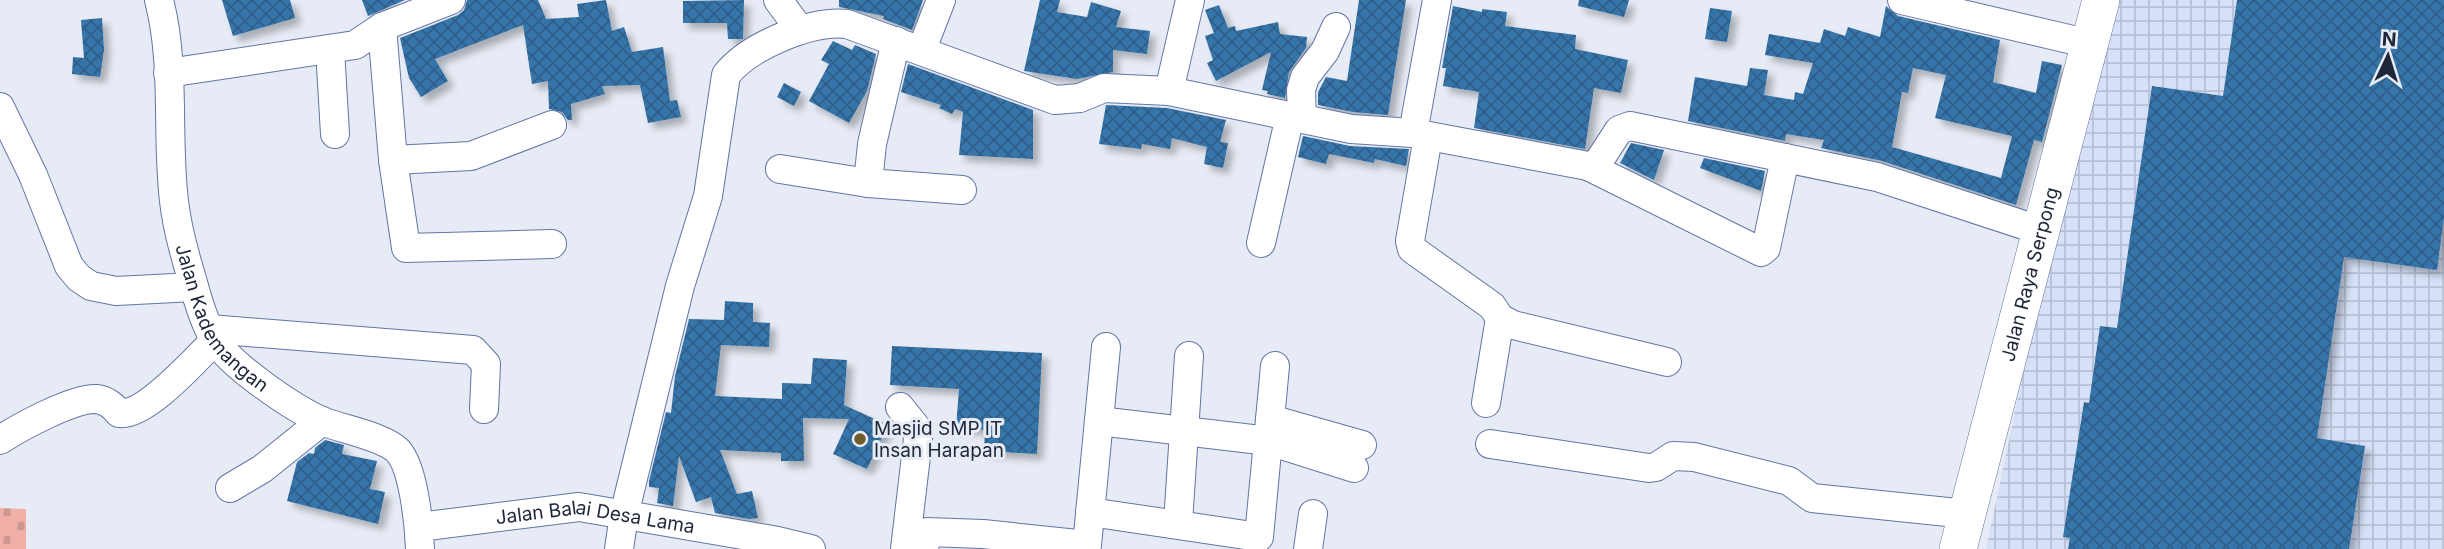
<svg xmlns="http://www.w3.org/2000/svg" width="2444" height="549" viewBox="0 0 2444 549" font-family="Inter,sans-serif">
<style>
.industrial{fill:url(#industrial-grid)}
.cemetery{fill:url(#cemetery-stones)}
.building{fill:url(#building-cross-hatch);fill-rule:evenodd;filter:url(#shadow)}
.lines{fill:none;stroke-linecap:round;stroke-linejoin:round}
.minor-casing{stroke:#6375a4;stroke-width:30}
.major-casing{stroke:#6375a4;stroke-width:38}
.minor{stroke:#fff;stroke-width:28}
.major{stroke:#fff;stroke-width:37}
.poi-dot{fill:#705c2b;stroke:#e6ebf5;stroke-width:2.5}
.labels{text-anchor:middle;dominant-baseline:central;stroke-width:6;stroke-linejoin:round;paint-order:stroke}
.street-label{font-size:19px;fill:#1e2639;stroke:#e6ebf5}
.poi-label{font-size:19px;fill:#1e2639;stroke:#e6ebf5;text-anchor:start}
</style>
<defs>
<pattern id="industrial-grid" width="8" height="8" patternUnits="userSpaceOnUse" patternTransform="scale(1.75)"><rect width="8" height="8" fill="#d6e0f7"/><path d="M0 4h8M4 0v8" fill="none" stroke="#b7c0d4"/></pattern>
<pattern id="cemetery-stones" width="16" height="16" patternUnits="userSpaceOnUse" patternTransform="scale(1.75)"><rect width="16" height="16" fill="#f1b0a7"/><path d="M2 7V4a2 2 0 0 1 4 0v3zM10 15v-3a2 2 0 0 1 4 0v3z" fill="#ce9790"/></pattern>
<pattern id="building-cross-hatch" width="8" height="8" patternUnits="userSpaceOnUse" patternTransform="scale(1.75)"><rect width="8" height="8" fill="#3674a9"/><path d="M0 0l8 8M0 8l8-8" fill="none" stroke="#2d5f8b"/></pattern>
<filter id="shadow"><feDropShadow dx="6" dy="6" stdDeviation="3.5" flood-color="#0004"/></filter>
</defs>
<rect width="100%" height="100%" fill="#e6ebf5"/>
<polygon class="industrial" points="2117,0 2444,0 2444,549 1986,549 2056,217"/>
<polygon class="cemetery" points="0,508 26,509 26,549 0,549"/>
<g class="building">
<polygon points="222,0 290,0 295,18 233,36"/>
<polygon points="362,0 405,0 368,16"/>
<polygon points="467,0 538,0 546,19 579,17 577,4 606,0 612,31 624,27 632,52 663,47 670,101 677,100 681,117 648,123 640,85 602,86 605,94 571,104 572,120 568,120 562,112 549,109 548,81 532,84 523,25 435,59 448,81 421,97 409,78 400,38 458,15 464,10"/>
<polygon points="744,0 743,39 728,39 727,23 683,23 683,1"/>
<polygon points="839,0 923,0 912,30 883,19 884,16 839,7"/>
<polygon points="1040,0 1060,0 1057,12 1087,17 1091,2 1121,11 1116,27 1150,31 1147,54 1113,50 1113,72 1077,79 1024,71"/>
<polygon points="1359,0 1406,0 1388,115 1353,112 1318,105 1318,92 1326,77 1347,81"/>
<polygon points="1579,0 1629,0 1624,17 1578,6"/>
<polygon points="2237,0 2444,0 2444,217 2437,270 2344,257 2317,438 2365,446 2349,549 2068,549 2070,538 2063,537 2084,402 2089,403 2100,326 2117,328 2152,86 2223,96"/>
<polygon points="1219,5 1228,28 1235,26 1236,31 1278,22 1280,34 1307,37 1306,48 1289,72 1285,98 1267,94 1268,91 1262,90 1271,52 1216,81 1207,63 1213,60 1205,36 1214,33 1205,10"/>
<polygon points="1453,6 1482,12 1482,9 1507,12 1505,26 1576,35 1575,49 1628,60 1621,93 1594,88 1585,149 1474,128 1479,92 1443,86 1446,68 1442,68"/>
<path d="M1886,6L1898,16L2000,40L1993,82L2036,93L2042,61L2062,65L2042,142L2034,140L2016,205L1882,161L1821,148L1824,140L1786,134L1785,141L1688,121L1695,77L1747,86L1750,68L1768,70L1764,95L1794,100L1795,92L1803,94L1813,63L1765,55L1769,34L1820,43L1824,29L1845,36L1848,27L1880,37ZM1913,68L1946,75L1935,118L2012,136L2001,178L1892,147L1902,92L1908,93Z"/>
<polygon points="1710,8 1732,11 1727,42 1705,39"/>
<polygon points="102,18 104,50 100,77 72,74 73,57 84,58 81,20"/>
<polygon points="833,41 852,50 855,45 876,54 867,91 849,123 809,101 829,64 821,60"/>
<polygon points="908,64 1033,110 1033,159 959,155 963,112 955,109 952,114 939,108 941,105 901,92"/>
<polygon points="784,83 801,92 794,106 777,97"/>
<polygon points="1106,105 1167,108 1226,120 1220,142 1228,143 1223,168 1204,164 1207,147 1172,138 1170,149 1142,144 1141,149 1099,144"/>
<polygon points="1303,136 1350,146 1409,149 1406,166 1375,159 1374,163 1329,154 1326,164 1298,157"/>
<polygon points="1631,143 1664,150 1654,180 1620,163"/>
<polygon points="1704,158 1765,171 1761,191 1700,168"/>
<polygon points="725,301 753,303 753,322 770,323 769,347 721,345 715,396 782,399 782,383 811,384 813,358 847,360 844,405 888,425 867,469 833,454 849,419 803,418 804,461 781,461 781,453 720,450 737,494 752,491 758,518 749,519 715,513 711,497 696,502 679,456 673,506 657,503 659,488 649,487 649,481 666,412 671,413 675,376 689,319 724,320"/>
<polygon points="892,346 1042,353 1037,454 984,451 985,430 956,428 959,389 890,385"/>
<polygon points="325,440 344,445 342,454 377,461 370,489 385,492 378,524 287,501 297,462 309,453 314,454 315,448"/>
</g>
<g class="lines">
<defs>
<g id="minor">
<path id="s1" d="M159,0C176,66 166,134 174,201C177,228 184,253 192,279C197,298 204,322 214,339C231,366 294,409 324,422C343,429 385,437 398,451C414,469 419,525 420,549"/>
<polyline points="778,0 800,30"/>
<polyline points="1902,0 2090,44"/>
<polyline points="382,27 393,160 406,248 552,244"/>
<polyline points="896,41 872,144 868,183 962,190"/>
<polyline points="330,49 335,134"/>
<polyline points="922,49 941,0"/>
<polyline points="168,73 355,45 382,27 451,0"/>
<polyline points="1169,91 1190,0"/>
<polyline points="0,107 33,175 69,266 79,278 91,286 116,291 194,287"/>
<polyline points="1302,118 1301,90 1305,77 1325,51 1336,27"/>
<polyline points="1413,133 1437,0"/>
<polyline points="1428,137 1410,241 1412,249 1492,306 1500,318 1513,325 1667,362"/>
<polyline points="393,160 471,156 552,125"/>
<polyline points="1588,166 1761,252 1766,248 1785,158"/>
<polyline points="780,169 868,183"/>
<polyline points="1261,243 1290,116"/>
<polyline points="210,329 473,350 486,364 484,409"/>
<polyline points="1486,403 1500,318"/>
<polyline points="900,407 916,427 918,439 905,549"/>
<polyline points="1270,419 1362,445"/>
<polyline points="1099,421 1269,441 1354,468"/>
<path d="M0,440C20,427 73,398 96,399C106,400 112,405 119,413C145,417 196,359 215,340"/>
<polyline points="1490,444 1649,468 1656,467 1673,456 1694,457 1789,481 1812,498 1967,514"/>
<polyline points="230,488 262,469 322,421"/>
<polyline points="1090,512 1259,537 1275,366"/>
<polyline points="1178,523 1189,356"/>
<path id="s2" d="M419,527L579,507L778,541L811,549"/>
<path d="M619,549L624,515L680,286L708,196L726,75C749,46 811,20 847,24L1055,100L1080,98L1104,88L1169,91L1351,129L1413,133L1588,166L1597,164L1619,130L1630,126L1877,177L2039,230"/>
<polyline points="924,549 927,532 983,534 1087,545 1106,347"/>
<polyline points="1308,549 1313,514"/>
</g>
<g id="major">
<path id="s3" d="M1958,549L2101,0"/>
</g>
</defs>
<use href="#minor" class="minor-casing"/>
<use href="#major" class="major-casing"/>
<use href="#minor" class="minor"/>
<use href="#major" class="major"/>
</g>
<circle class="poi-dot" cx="860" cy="439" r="7"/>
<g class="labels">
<g class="street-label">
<text stroke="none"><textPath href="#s3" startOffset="284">Jalan Raya Serpong</textPath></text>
<text stroke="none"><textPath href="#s1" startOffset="332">Jalan Kademangan</textPath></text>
<text stroke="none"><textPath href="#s2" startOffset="178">Jalan Balai Desa Lama</textPath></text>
</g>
<g class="poi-label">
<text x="874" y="428">Masjid SMP IT<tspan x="874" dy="22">Insan Harapan</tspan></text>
</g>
</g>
<g transform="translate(2388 56) rotate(4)" stroke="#e6ebf5" stroke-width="5" paint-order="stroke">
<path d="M0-5L12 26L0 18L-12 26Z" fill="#1e2639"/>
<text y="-10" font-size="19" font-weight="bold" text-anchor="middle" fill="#1e2639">N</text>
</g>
</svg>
